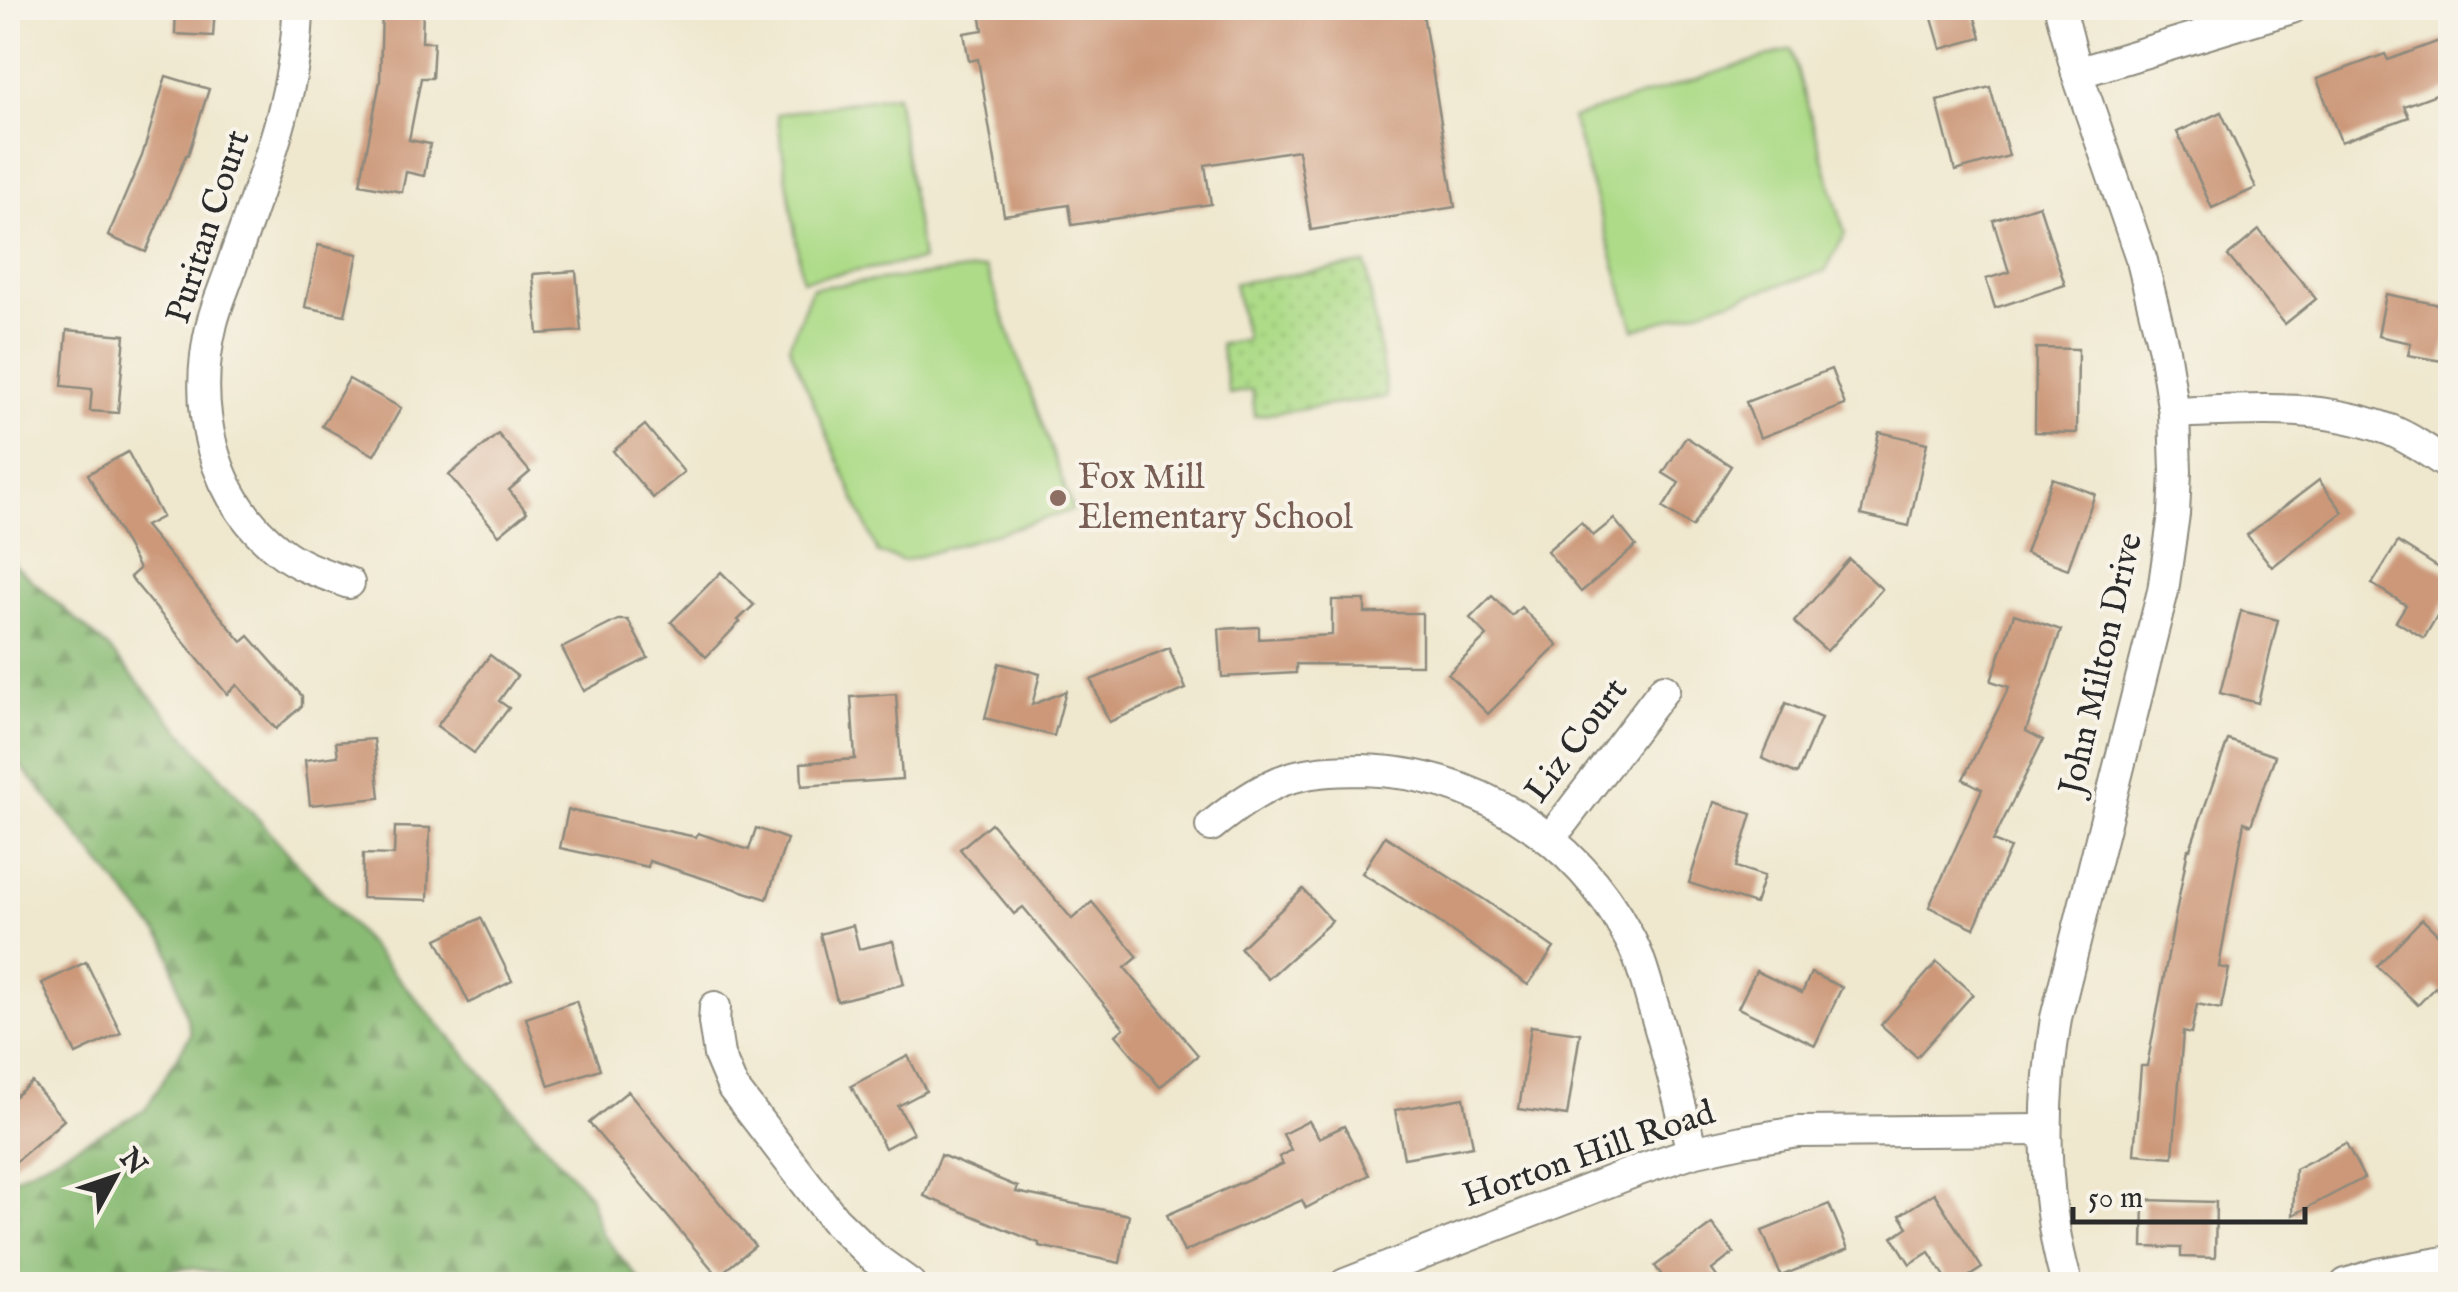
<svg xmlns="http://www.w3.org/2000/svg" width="2458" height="1292" viewBox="0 0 2458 1292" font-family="'IM FELL English',serif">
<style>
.grass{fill:#addb88;stroke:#6c835a;stroke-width:2.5}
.forest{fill:url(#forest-firs);stroke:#5a7350;stroke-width:2.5}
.park{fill:url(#park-dots);stroke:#6c835a;stroke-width:2.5}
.building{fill:#cc9879}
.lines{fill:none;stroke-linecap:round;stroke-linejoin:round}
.minor-casing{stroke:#8d8a7d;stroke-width:34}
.minor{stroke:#fff;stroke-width:30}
.education-dot{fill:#8d6e63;stroke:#f7f3e8;stroke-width:4}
.labels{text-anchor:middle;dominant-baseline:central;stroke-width:8;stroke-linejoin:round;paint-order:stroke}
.street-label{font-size:35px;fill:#2b2b2b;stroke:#f7f3e8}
.education-label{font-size:35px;fill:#785e54;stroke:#f7f3e8;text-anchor:start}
</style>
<defs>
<pattern id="forest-firs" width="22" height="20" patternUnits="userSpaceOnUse" patternTransform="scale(2.5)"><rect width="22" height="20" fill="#8abb74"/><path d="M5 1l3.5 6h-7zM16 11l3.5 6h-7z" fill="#71985f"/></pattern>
<pattern id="park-dots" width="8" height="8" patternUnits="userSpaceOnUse" patternTransform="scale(2.5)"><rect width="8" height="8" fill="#addb88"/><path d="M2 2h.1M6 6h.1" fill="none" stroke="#95bc76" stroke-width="1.8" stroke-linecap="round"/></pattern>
</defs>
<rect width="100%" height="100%" fill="#f7f3e8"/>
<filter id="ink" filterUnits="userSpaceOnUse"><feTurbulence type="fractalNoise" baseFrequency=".01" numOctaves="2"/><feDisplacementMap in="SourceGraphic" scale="20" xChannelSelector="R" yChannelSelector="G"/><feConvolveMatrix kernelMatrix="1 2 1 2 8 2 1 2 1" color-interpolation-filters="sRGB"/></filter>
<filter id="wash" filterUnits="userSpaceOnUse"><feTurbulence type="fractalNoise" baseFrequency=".0048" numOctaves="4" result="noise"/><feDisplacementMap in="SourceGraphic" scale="40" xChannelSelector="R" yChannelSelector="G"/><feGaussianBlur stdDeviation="2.25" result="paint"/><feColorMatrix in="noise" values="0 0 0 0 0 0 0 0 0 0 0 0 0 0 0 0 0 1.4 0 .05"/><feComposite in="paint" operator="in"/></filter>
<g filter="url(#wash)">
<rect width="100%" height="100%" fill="#efe8cf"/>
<g class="grass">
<polygon points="1791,49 1845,234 1825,271 1634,330 1572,118"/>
<polygon points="896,95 922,260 802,280 777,114"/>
<polygon points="986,268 1073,510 904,561 878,553 789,346 812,288"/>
</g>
<polygon class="forest" points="8,559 108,648 589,1195 602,1234 643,1284 275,1284 190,1268 71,1284 8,1284 8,1181 145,1110 191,1034 167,944 8,750"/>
<polygon class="park" points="1366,264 1387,397 1255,416 1252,390 1229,394 1220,344 1246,339 1234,283"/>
<g id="blocks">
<g class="building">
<polygon points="176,8 215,8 213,36 175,34"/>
<polygon points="382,8 423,8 422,42 434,42 432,78 421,78 409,140 430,144 424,176 406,172 402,192 360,184 380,81"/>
<polygon points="979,8 1422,8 1455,207 1311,230 1298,150 1205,165 1211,204 1072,225 1069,205 1004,215 978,59 969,61 964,33 983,30"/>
<polygon points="1929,8 1972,8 1981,38 1941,49"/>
<polygon points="2450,37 2450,89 2404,106 2409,117 2341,142 2317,79 2385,54 2388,60"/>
<polygon points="166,76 209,89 188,155 186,155 146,252 108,236 142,156"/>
<polygon points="1990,87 2009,156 1955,171 1937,101"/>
<polygon points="2221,112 2256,188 2212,208 2177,132"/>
<polygon points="2039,205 2065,285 1995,308 1986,279 2009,272 1993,220"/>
<polygon points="2259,230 2316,299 2285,324 2228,256"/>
<polygon points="318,245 358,254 345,315 305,307"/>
<polygon points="576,271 581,331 538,334 533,274"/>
<polygon points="2386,294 2450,307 2450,321 2442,361 2408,355 2411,343 2378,336"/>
<polygon points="67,330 125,335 118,413 90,411 92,389 62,386"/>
<polygon points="2036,348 2078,349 2077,433 2035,432"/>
<polygon points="1831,369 1845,405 1760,438 1746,402"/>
<polygon points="349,379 401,408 374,455 322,426"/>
<polygon points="645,425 684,472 653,498 613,451"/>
<polygon points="1879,432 1927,443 1909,526 1861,515"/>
<polygon points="498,434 530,472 509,490 527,512 499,535 449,475"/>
<polygon points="1686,437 1731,466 1692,527 1663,508 1679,483 1663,473"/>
<polygon points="128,452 162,517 145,526 242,642 249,636 302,696 302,706 276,729 237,685 227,694 130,577 139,569 88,474"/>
<polygon points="2052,478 2095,494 2068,569 2025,553"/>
<polygon points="2319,480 2343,512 2272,567 2247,535"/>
<polygon points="1614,519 1636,546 1581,592 1547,551 1581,522 1593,536"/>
<polygon points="2398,542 2450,575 2450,594 2424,638 2396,621 2406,605 2372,584"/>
<polygon points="1849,559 1882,589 1827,651 1794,622"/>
<polygon points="721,572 754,605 738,620 740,622 706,657 671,622"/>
<polygon points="1492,596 1512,616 1521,607 1558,645 1488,714 1448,674 1487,636 1470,618"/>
<polygon points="1332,600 1365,600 1365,613 1422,613 1422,665 1296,664 1296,673 1222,677 1219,629 1259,627 1259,639 1332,635"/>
<polygon points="2241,611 2278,620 2258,703 2220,693"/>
<polygon points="2014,614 2061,630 2026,731 2043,740 1993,841 2010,848 1974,928 1929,907 1982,789 1963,779 2009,687 1991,681"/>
<polygon points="618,620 628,620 648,658 584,691 562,648"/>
<polygon points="1169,648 1186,689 1109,722 1091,680"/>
<polygon points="490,655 517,676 499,701 509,708 474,753 437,726"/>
<polygon points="999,663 1040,674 1032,705 1066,691 1054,736 985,718"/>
<polygon points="896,694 902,779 802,786 801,763 855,759 851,697"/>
<polygon points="1786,703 1821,718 1797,774 1762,758"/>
<polygon points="374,739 380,798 310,805 305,760 338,756 336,742"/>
<polygon points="2228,740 2275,756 2251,825 2244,822 2219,967 2229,969 2221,1009 2197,1004 2191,1034 2183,1032 2173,1157 2134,1154 2141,1066 2147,1066 2188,849 2190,849"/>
<polygon points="1714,802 1752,814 1736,867 1764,876 1755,904 1689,883"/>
<polygon points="568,810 696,837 698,833 749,850 756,828 787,839 767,899 649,861 648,867 560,848"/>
<polygon points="991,823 1072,919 1092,902 1138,957 1125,968 1198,1055 1160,1087 1116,1035 1124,1028 1023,907 1014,914 960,849"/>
<polygon points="395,827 430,828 428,900 362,898 363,854 394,855"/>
<polygon points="1385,836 1485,900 1554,948 1528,985 1433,918 1362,873"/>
<polygon points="1303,889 1332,921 1268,979 1240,948"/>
<polygon points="481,918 512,981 469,1003 437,939"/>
<polygon points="2422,919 2450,946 2450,1002 2435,987 2418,1005 2377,966"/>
<polygon points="853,925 859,949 893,941 904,984 837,1001 820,934"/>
<polygon points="86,962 121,1033 76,1054 42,983"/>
<polygon points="1937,962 1973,994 1917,1057 1881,1025"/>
<polygon points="1756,971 1802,993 1811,973 1842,987 1815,1045 1738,1008"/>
<polygon points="576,1001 600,1069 549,1086 526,1018"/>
<polygon points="1531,1026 1580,1033 1567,1116 1519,1109"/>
<polygon points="908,1056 926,1091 898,1106 913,1133 885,1148 851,1086"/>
<polygon points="32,1082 64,1120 8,1168 8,1102"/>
<polygon points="628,1091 755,1246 718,1276 589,1123"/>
<polygon points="1464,1098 1473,1146 1404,1158 1395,1110"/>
<polygon points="1309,1121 1319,1138 1344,1126 1369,1175 1306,1208 1302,1200 1184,1252 1167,1215 1283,1164 1279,1157 1291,1150 1283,1134"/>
<polygon points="2346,1143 2364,1178 2293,1215 2295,1169"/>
<polygon points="941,1155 1018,1187 1016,1192 1129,1215 1120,1263 1039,1246 1039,1243 924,1196"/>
<polygon points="1934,1193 1982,1268 1957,1284 1950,1284 1929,1252 1910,1264 1893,1237 1908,1227 1900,1215"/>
<polygon points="2144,1200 2216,1202 2215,1258 2181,1257 2181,1248 2143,1247"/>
<polygon points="1829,1204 1848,1249 1781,1276 1762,1231"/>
<polygon points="1712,1224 1734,1253 1712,1270 1722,1284 1668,1284 1655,1266"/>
</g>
</g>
</g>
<g filter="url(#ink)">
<use href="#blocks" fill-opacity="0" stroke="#8d8a7d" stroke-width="2.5"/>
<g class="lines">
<defs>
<g id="minor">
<path d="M298,8C297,97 261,181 232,265C226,284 217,303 212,323C192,405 210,497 280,551C300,567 325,574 349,583"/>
<path d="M2060,8L2077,73L2142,261L2164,350L2174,413L2176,471L2174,514L2163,591L2056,1018C2042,1106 2042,1198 2067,1284"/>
<polyline points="2077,73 2292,8"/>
<path d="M2174,413C2250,410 2317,403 2390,430C2412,439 2431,453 2450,466"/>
<path d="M1211,826C1233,808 1255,792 1281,781C1307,771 1335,770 1363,770C1474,773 1575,836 1627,934C1640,956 1646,981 1653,1005C1668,1054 1680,1103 1692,1152"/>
<polyline points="1550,839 1664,689"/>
<polyline points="715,1007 714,1022 719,1055 733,1088 834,1219 874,1258 910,1284"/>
<polyline points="1345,1284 1639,1170 1692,1152 1742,1141 1798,1132 2045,1130"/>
<polyline points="2346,1284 2378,1274 2450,1261"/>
</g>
</defs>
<use href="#minor" class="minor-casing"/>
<use href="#minor" class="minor"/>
</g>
</g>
<circle class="education-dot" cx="1058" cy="498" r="10"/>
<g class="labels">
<g class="street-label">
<text transform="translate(209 227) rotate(-72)">Puritan Court</text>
<text transform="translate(2102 664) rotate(-77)">John Milton Drive</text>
<text transform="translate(1577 741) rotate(-53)">Liz Court</text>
<text transform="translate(1589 1155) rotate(-19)">Horton Hill Road</text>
</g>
<g class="education-label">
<text x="1078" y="478">Fox Mill<tspan x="1078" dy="40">Elementary School</tspan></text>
</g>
</g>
<rect width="2458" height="1292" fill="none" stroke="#f7f3e8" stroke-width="40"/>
<g transform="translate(115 1177) rotate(50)" stroke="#f7f3e8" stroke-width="8" paint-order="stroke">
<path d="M0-8L18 38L0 25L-18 38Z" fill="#2b2b2b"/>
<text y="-15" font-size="28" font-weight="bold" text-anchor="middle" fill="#2b2b2b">N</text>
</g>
<path d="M2073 1207v15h232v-15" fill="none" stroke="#2b2b2b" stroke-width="5"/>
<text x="2088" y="1207" font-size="30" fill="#2b2b2b" stroke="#f7f3e8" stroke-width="8" paint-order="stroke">50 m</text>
</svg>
